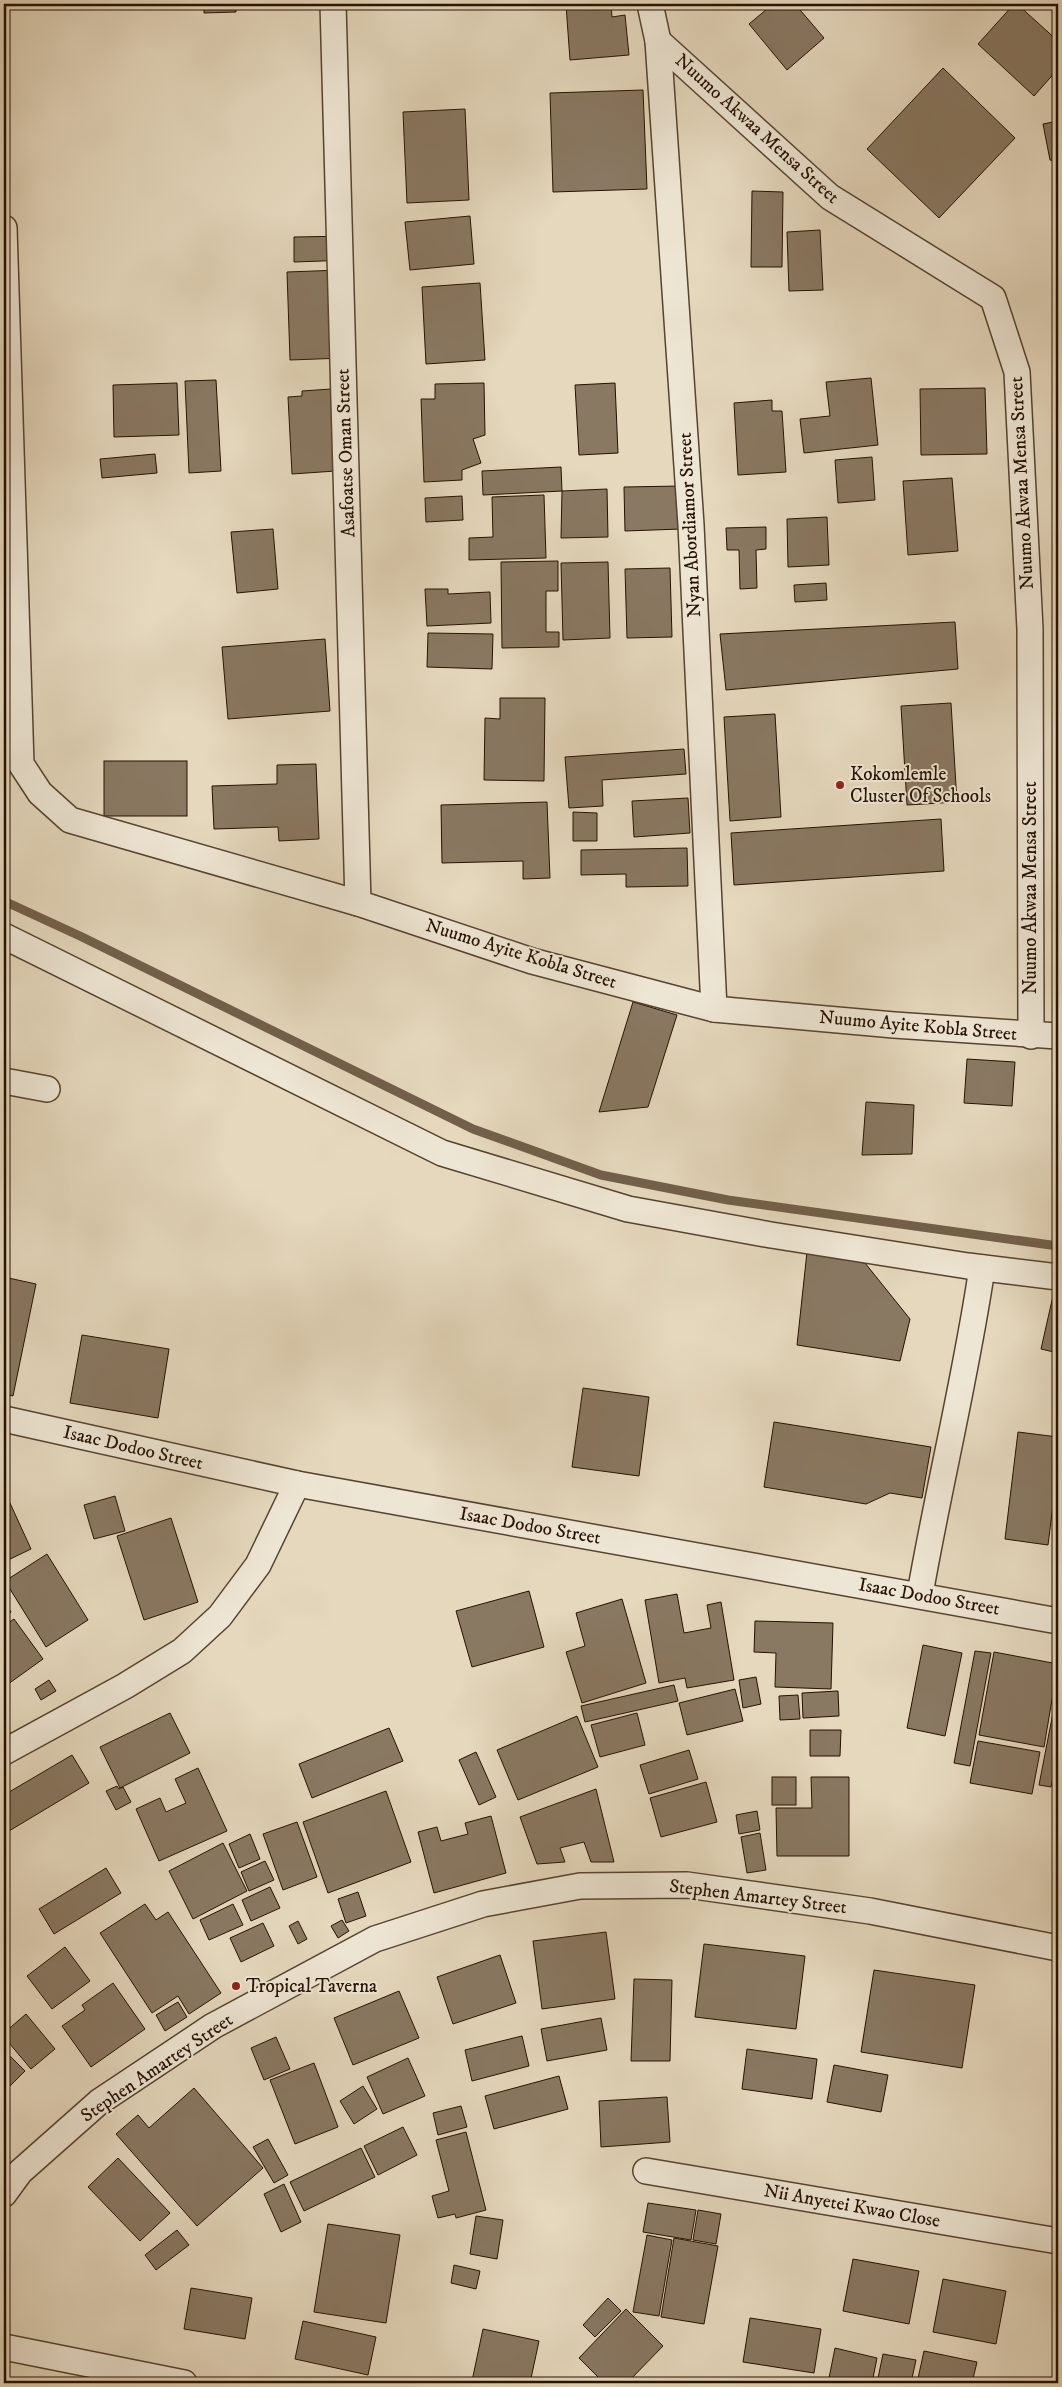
<svg xmlns="http://www.w3.org/2000/svg" width="1062" height="2387" viewBox="0 0 1062 2387" font-family="'IM FELL DW Pica',serif">
<style>
.lines{fill:none;stroke-linecap:round;stroke-linejoin:round}
.stream{stroke:#72604b;stroke-width:9}
.building{fill:#897862;stroke:#261100}
.street-casing{stroke:#56432f;stroke-width:28}
.street{stroke:#eee6d4;stroke-width:25}
.poi-dot{fill:#8f2418;stroke:#eee6d4;stroke-width:2}
.labels{text-anchor:middle;dominant-baseline:central;stroke-width:4;stroke-linejoin:round;paint-order:stroke}
.street-label{font-size:19px;fill:#261100;stroke:#eee6d4}
.poi-label{font-size:19px;fill:#261100;stroke:#eee6d4;text-anchor:start}
</style>
<rect width="100%" height="100%" fill="#e5d8bd"/>
<filter id="stains"><feTurbulence type="fractalNoise" baseFrequency=".004" numOctaves="4"/><feColorMatrix values="0 0 0 0 .2 0 0 0 0 .09 0 0 0 0 .02 0 0 0 .5 -.17"/></filter>
<radialGradient id="worn" r=".72"><stop offset=".6" stop-color="#630" stop-opacity="0"/><stop offset="1" stop-color="#630" stop-opacity=".3"/></radialGradient>
<g class="lines">
<polyline class="stream" points="4,901 80,936 473,1129 601,1175 728,1200 1058,1246"/>
</g>
<g class="building">
<polygon points="204,4 236,4 236,12 204,13"/>
<polygon points="269,4 312,4 312,6 269,9"/>
<polygon points="579,4 611,4 612,17 625,15 629,55 570,60 566,5"/>
<polygon points="773,4 795,4 824,38 787,70 749,24"/>
<polygon points="1014,4 1017,4 1058,41 1058,69 1034,96 978,44"/>
<polygon points="943,68 1015,138 939,218 867,149"/>
<polygon points="643,90 647,189 553,192 550,93"/>
<polygon points="465,109 469,200 407,203 403,112"/>
<polygon points="1058,121 1058,161 1050,160 1043,124"/>
<polygon points="752,191 783,192 782,267 751,267"/>
<polygon points="470,216 474,264 410,270 405,222"/>
<polygon points="820,230 823,290 789,291 787,232"/>
<polygon points="351,236 351,260 294,262 294,237"/>
<polygon points="341,270 344,358 290,360 287,272"/>
<polygon points="480,283 485,360 426,364 422,287"/>
<polygon points="871,378 878,445 804,453 800,419 830,416 826,382"/>
<polygon points="216,380 221,471 189,473 185,381"/>
<polygon points="177,383 179,435 114,437 113,385"/>
<polygon points="484,383 485,435 473,439 481,463 462,470 462,480 424,482 421,399 435,399 435,384"/>
<polygon points="615,383 618,453 579,455 575,385"/>
<polygon points="985,388 987,454 921,455 920,389"/>
<polygon points="331,389 331,404 346,403 350,470 292,474 288,397 302,396 302,391"/>
<polygon points="772,400 772,411 782,411 786,472 738,475 734,403"/>
<polygon points="155,454 157,473 102,478 100,459"/>
<polygon points="872,457 875,500 838,503 835,460"/>
<polygon points="561,467 562,491 483,495 482,471"/>
<polygon points="952,478 958,551 908,555 903,481"/>
<polygon points="680,486 681,529 625,531 624,487"/>
<polygon points="607,489 608,537 561,538 562,491"/>
<polygon points="544,495 546,558 469,560 469,538 493,537 492,497"/>
<polygon points="462,496 463,520 426,522 425,498"/>
<polygon points="827,517 829,565 788,567 787,519"/>
<polygon points="766,527 766,549 756,550 757,588 740,589 739,550 727,550 726,528"/>
<polygon points="273,529 278,589 237,593 231,532"/>
<polygon points="558,561 558,591 546,591 546,632 559,632 559,647 502,648 501,562"/>
<polygon points="608,562 610,638 563,640 561,563"/>
<polygon points="670,568 672,637 627,638 625,569"/>
<polygon points="826,583 827,600 795,602 794,585"/>
<polygon points="425,589 448,589 448,594 490,592 491,623 427,626"/>
<polygon points="955,622 958,669 726,690 720,634"/>
<polygon points="428,633 493,634 492,669 427,667"/>
<polygon points="325,639 330,711 228,719 222,647"/>
<polygon points="500,698 545,698 544,781 484,780 485,718 500,719"/>
<polygon points="951,703 957,802 907,805 901,706"/>
<polygon points="775,714 781,817 730,821 724,717"/>
<polygon points="684,749 686,774 602,780 603,806 569,808 565,757"/>
<rect x="104" y="761" width="83" height="55"/>
<polygon points="316,764 319,839 279,841 278,827 214,829 212,786 277,784 277,765"/>
<polygon points="688,798 690,833 634,837 632,801"/>
<polygon points="547,802 550,878 523,879 523,861 442,863 441,805"/>
<polygon points="573,812 597,813 597,841 573,841"/>
<polygon points="941,819 944,871 734,885 731,833"/>
<polygon points="687,848 688,886 626,887 626,874 581,875 581,850"/>
<polygon points="633,1002 677,1015 648,1107 599,1112"/>
<polygon points="967,1059 1015,1062 1012,1106 964,1103"/>
<polygon points="866,1102 914,1105 912,1154 862,1155"/>
<polygon points="807,1252 865,1263 910,1319 900,1361 797,1345"/>
<polygon points="4,1277 36,1284 13,1396 4,1394"/>
<polygon points="1058,1286 1058,1353 1041,1349 1055,1287"/>
<polygon points="82,1335 169,1349 158,1418 70,1403"/>
<polygon points="583,1388 649,1397 639,1476 572,1467"/>
<polygon points="774,1422 931,1447 922,1498 890,1493 866,1504 764,1487"/>
<polygon points="1018,1432 1058,1437 1058,1465 1048,1545 1005,1539"/>
<polygon points="4,1490 31,1549 4,1562"/>
<polygon points="115,1496 125,1531 94,1539 84,1505"/>
<polygon points="171,1518 198,1602 144,1620 117,1536"/>
<polygon points="47,1554 88,1620 46,1647 5,1581"/>
<polygon points="529,1591 544,1647 472,1667 456,1611"/>
<polygon points="677,1594 684,1633 711,1628 707,1605 721,1602 734,1680 687,1688 685,1678 659,1683 645,1600"/>
<polygon points="622,1599 646,1683 582,1703 566,1652 585,1646 576,1613"/>
<polygon points="4,1601 11,1612 4,1617"/>
<polygon points="14,1619 43,1659 4,1687 4,1626"/>
<polygon points="755,1621 833,1623 831,1689 775,1687 776,1653 754,1652"/>
<polygon points="923,1645 962,1653 945,1736 907,1728"/>
<polygon points="975,1651 991,1653 970,1766 954,1763"/>
<polygon points="994,1652 1058,1664 1044,1747 979,1735"/>
<polygon points="756,1677 761,1704 743,1708 739,1680"/>
<polygon points="49,1680 56,1691 41,1700 35,1689"/>
<polygon points="674,1685 678,1701 585,1722 581,1706"/>
<polygon points="1058,1687 1058,1752 1051,1787 1039,1785"/>
<polygon points="735,1689 743,1721 687,1735 679,1703"/>
<polygon points="838,1691 839,1716 803,1718 802,1693"/>
<polygon points="798,1695 800,1719 780,1720 779,1696"/>
<polygon points="170,1713 190,1753 120,1788 100,1747"/>
<polygon points="637,1713 645,1745 600,1757 591,1725"/>
<polygon points="577,1716 598,1767 518,1800 497,1750"/>
<polygon points="389,1728 403,1761 312,1798 299,1764"/>
<polygon points="810,1730 841,1730 840,1756 810,1756"/>
<polygon points="978,1741 1040,1752 1032,1794 970,1783"/>
<polygon points="689,1750 698,1779 649,1794 640,1765"/>
<polygon points="476,1752 496,1797 479,1805 459,1760"/>
<polygon points="72,1755 89,1783 4,1834 4,1795"/>
<polygon points="198,1768 227,1831 159,1861 136,1809 160,1798 166,1812 186,1803 175,1779"/>
<rect x="772" y="1777" width="24" height="28"/>
<polygon points="811,1777 849,1777 849,1856 777,1856 776,1808 812,1808"/>
<polygon points="706,1782 717,1822 661,1837 650,1798"/>
<polygon points="117,1786 119,1789 123,1787 131,1802 116,1810 106,1791"/>
<polygon points="596,1789 614,1862 591,1862 584,1842 560,1848 565,1862 537,1864 520,1817"/>
<polygon points="386,1791 411,1862 328,1893 303,1822"/>
<polygon points="757,1811 760,1830 739,1834 736,1815"/>
<polygon points="491,1816 506,1873 434,1893 418,1832 437,1827 441,1841 468,1834 465,1823"/>
<polygon points="297,1822 317,1877 283,1890 263,1834"/>
<polygon points="760,1833 766,1870 747,1873 741,1837"/>
<polygon points="250,1834 260,1859 239,1868 229,1844"/>
<polygon points="223,1843 247,1891 193,1919 169,1871"/>
<polygon points="265,1861 274,1880 249,1891 241,1872"/>
<polygon points="106,1868 121,1893 54,1934 39,1909"/>
<polygon points="270,1887 280,1908 251,1921 242,1900"/>
<polygon points="358,1892 366,1916 346,1923 338,1899"/>
<polygon points="145,1904 156,1920 168,1912 221,1993 189,2014 178,1996 152,2013 100,1933"/>
<polygon points="233,1904 243,1925 209,1940 200,1920"/>
<polygon points="342,1920 349,1931 338,1938 331,1926"/>
<polygon points="298,1921 307,1939 298,1944 289,1926"/>
<polygon points="263,1923 274,1946 241,1962 230,1938"/>
<polygon points="606,1932 615,1999 542,2009 533,1941"/>
<polygon points="704,1944 805,1956 796,2029 695,2017"/>
<polygon points="65,1947 90,1981 52,2009 27,1976"/>
<polygon points="500,1955 516,2003 453,2024 437,1977"/>
<polygon points="874,1970 975,1985 962,2068 861,2052"/>
<polygon points="634,1979 672,1980 670,2061 631,2061"/>
<polygon points="113,1983 145,2029 91,2067 62,2026 85,2010 82,2005"/>
<polygon points="399,1991 419,2038 353,2065 334,2018"/>
<polygon points="178,2002 187,2017 165,2031 156,2015"/>
<polygon points="26,2014 55,2049 31,2069 4,2037 4,2033"/>
<polygon points="601,2018 607,2050 547,2061 541,2029"/>
<polygon points="522,2036 529,2066 472,2081 465,2050"/>
<polygon points="276,2037 290,2069 264,2080 251,2048"/>
<polygon points="747,2049 817,2059 812,2099 742,2089"/>
<polygon points="4,2050 25,2071 4,2092"/>
<polygon points="408,2058 425,2096 383,2114 367,2077"/>
<polygon points="314,2063 338,2127 295,2144 270,2080"/>
<polygon points="834,2065 888,2075 881,2112 827,2102"/>
<polygon points="559,2076 568,2109 494,2129 485,2096"/>
<polygon points="363,2086 377,2109 354,2124 340,2101"/>
<polygon points="194,2088 263,2168 197,2226 116,2134 138,2115 149,2128"/>
<polygon points="667,2097 670,2142 601,2147 599,2101"/>
<polygon points="461,2106 467,2127 438,2135 433,2113"/>
<polygon points="403,2127 417,2155 378,2175 364,2146"/>
<polygon points="466,2132 486,2210 456,2218 455,2214 438,2218 432,2196 449,2191 436,2140"/>
<polygon points="268,2139 288,2175 274,2183 253,2147"/>
<polygon points="361,2148 375,2177 304,2211 290,2182"/>
<polygon points="118,2158 170,2213 140,2241 88,2187"/>
<polygon points="284,2184 301,2222 281,2232 264,2194"/>
<polygon points="648,2203 696,2210 691,2240 643,2232"/>
<polygon points="698,2210 721,2214 716,2244 693,2240"/>
<polygon points="476,2216 503,2220 497,2259 470,2254"/>
<polygon points="328,2224 400,2235 386,2323 314,2312"/>
<polygon points="177,2230 189,2245 156,2270 145,2255"/>
<polygon points="647,2235 672,2240 659,2316 633,2312"/>
<polygon points="674,2238 718,2246 704,2324 661,2317"/>
<polygon points="853,2259 919,2271 909,2324 843,2311"/>
<polygon points="454,2265 480,2271 476,2289 451,2283"/>
<polygon points="943,2279 1006,2291 996,2344 933,2332"/>
<polygon points="191,2288 252,2298 245,2339 184,2329"/>
<polygon points="608,2298 621,2311 595,2337 583,2325"/>
<polygon points="626,2309 663,2346 627,2383 604,2383 579,2358"/>
<polygon points="750,2318 821,2329 814,2373 743,2362"/>
<polygon points="303,2321 376,2337 368,2375 295,2359"/>
<polygon points="483,2329 539,2341 530,2383 485,2383 472,2381"/>
<polygon points="835,2348 877,2358 872,2383 854,2383 829,2378"/>
<polygon points="924,2351 977,2362 972,2383 917,2383"/>
<polygon points="883,2354 916,2360 911,2383 877,2383"/>
</g>
<g class="lines">
<defs>
<g id="street">
<polyline points="333,4 358,903"/>
<polyline points="650,4 658,41 691,525 714,1009"/>
<polyline points="658,41 830,197 993,298 1017,372 1030,629 1031,1036"/>
<polyline points="4,228 21,764 40,793 70,820 358,903 532,961 714,1009 894,1025 1058,1036"/>
<polyline points="4,936 442,1153 628,1209 771,1235 968,1266 1058,1277"/>
<polyline points="4,1081 47,1089"/>
<polyline points="4,1419 297,1484 1058,1621"/>
<path d="M920,1594C939,1485 966,1377 982,1268"/>
<polyline points="4,1752 125,1686 182,1651 220,1616 258,1565 297,1484"/>
<polyline points="646,2171 1058,2241"/>
<polyline points="4,2194 20,2172 99,2102 213,2026 375,1939 483,1904 580,1886 687,1885 870,1911 1058,1948"/>
<polyline points="4,2347 184,2383"/>
</g>
</defs>
<use href="#street" class="street-casing"/>
<use href="#street" class="street"/>
</g>
<g class="poi-dot">
<circle cx="840" cy="785" r="5"/>
<circle cx="236" cy="1986" r="5"/>
</g>
<g class="labels">
<g class="street-label">
<text transform="translate(757 129) rotate(42)">Nuumo Akwaa Mensa Street</text>
<text transform="translate(346 453) rotate(-92)">Asafoatse Oman Street</text>
<text transform="translate(1022 483) rotate(-93)">Nuumo Akwaa Mensa Street</text>
<text transform="translate(690 525) rotate(-93)">Nyan Abordiamor Street</text>
<text transform="translate(1030 888) rotate(-90)">Nuumo Akwaa Mensa Street</text>
<text transform="translate(521 954) rotate(17)">Nuumo Ayite Kobla Street</text>
<text transform="translate(918 1026) rotate(5)">Nuumo Ayite Kobla Street</text>
<text transform="translate(133 1448) rotate(13)">Isaac Dodoo Street</text>
<text transform="translate(530 1526) rotate(10)">Isaac Dodoo Street</text>
<text transform="translate(929 1597) rotate(10)">Isaac Dodoo Street</text>
<text transform="translate(758 1897) rotate(7)">Stephen Amartey Street</text>
<text transform="translate(157 2068) rotate(-34)">Stephen Amartey Street</text>
<text transform="translate(852 2206) rotate(10)">Nii Anyetei Kwao Close</text>
</g>
<g class="poi-label">
<text x="850" y="774">Kokomlemle<tspan x="850" dy="22">Cluster Of Schools</tspan></text>
<text x="246" y="1986">Tropical Taverna</text>
</g>
</g>
<rect width="1062" height="2387" fill="none" stroke="#e5d8bd" stroke-width="20"/>
<rect x="5" y="5" width="1052" height="2377" fill="none" stroke="#261100" stroke-width="2.5"/>
<rect x="10" y="10" width="1042" height="2367" fill="none" stroke="#261100"/>
<rect width="100%" height="100%" filter="url(#stains)"/>
<rect width="100%" height="100%" fill="url(#worn)"/>
</svg>
